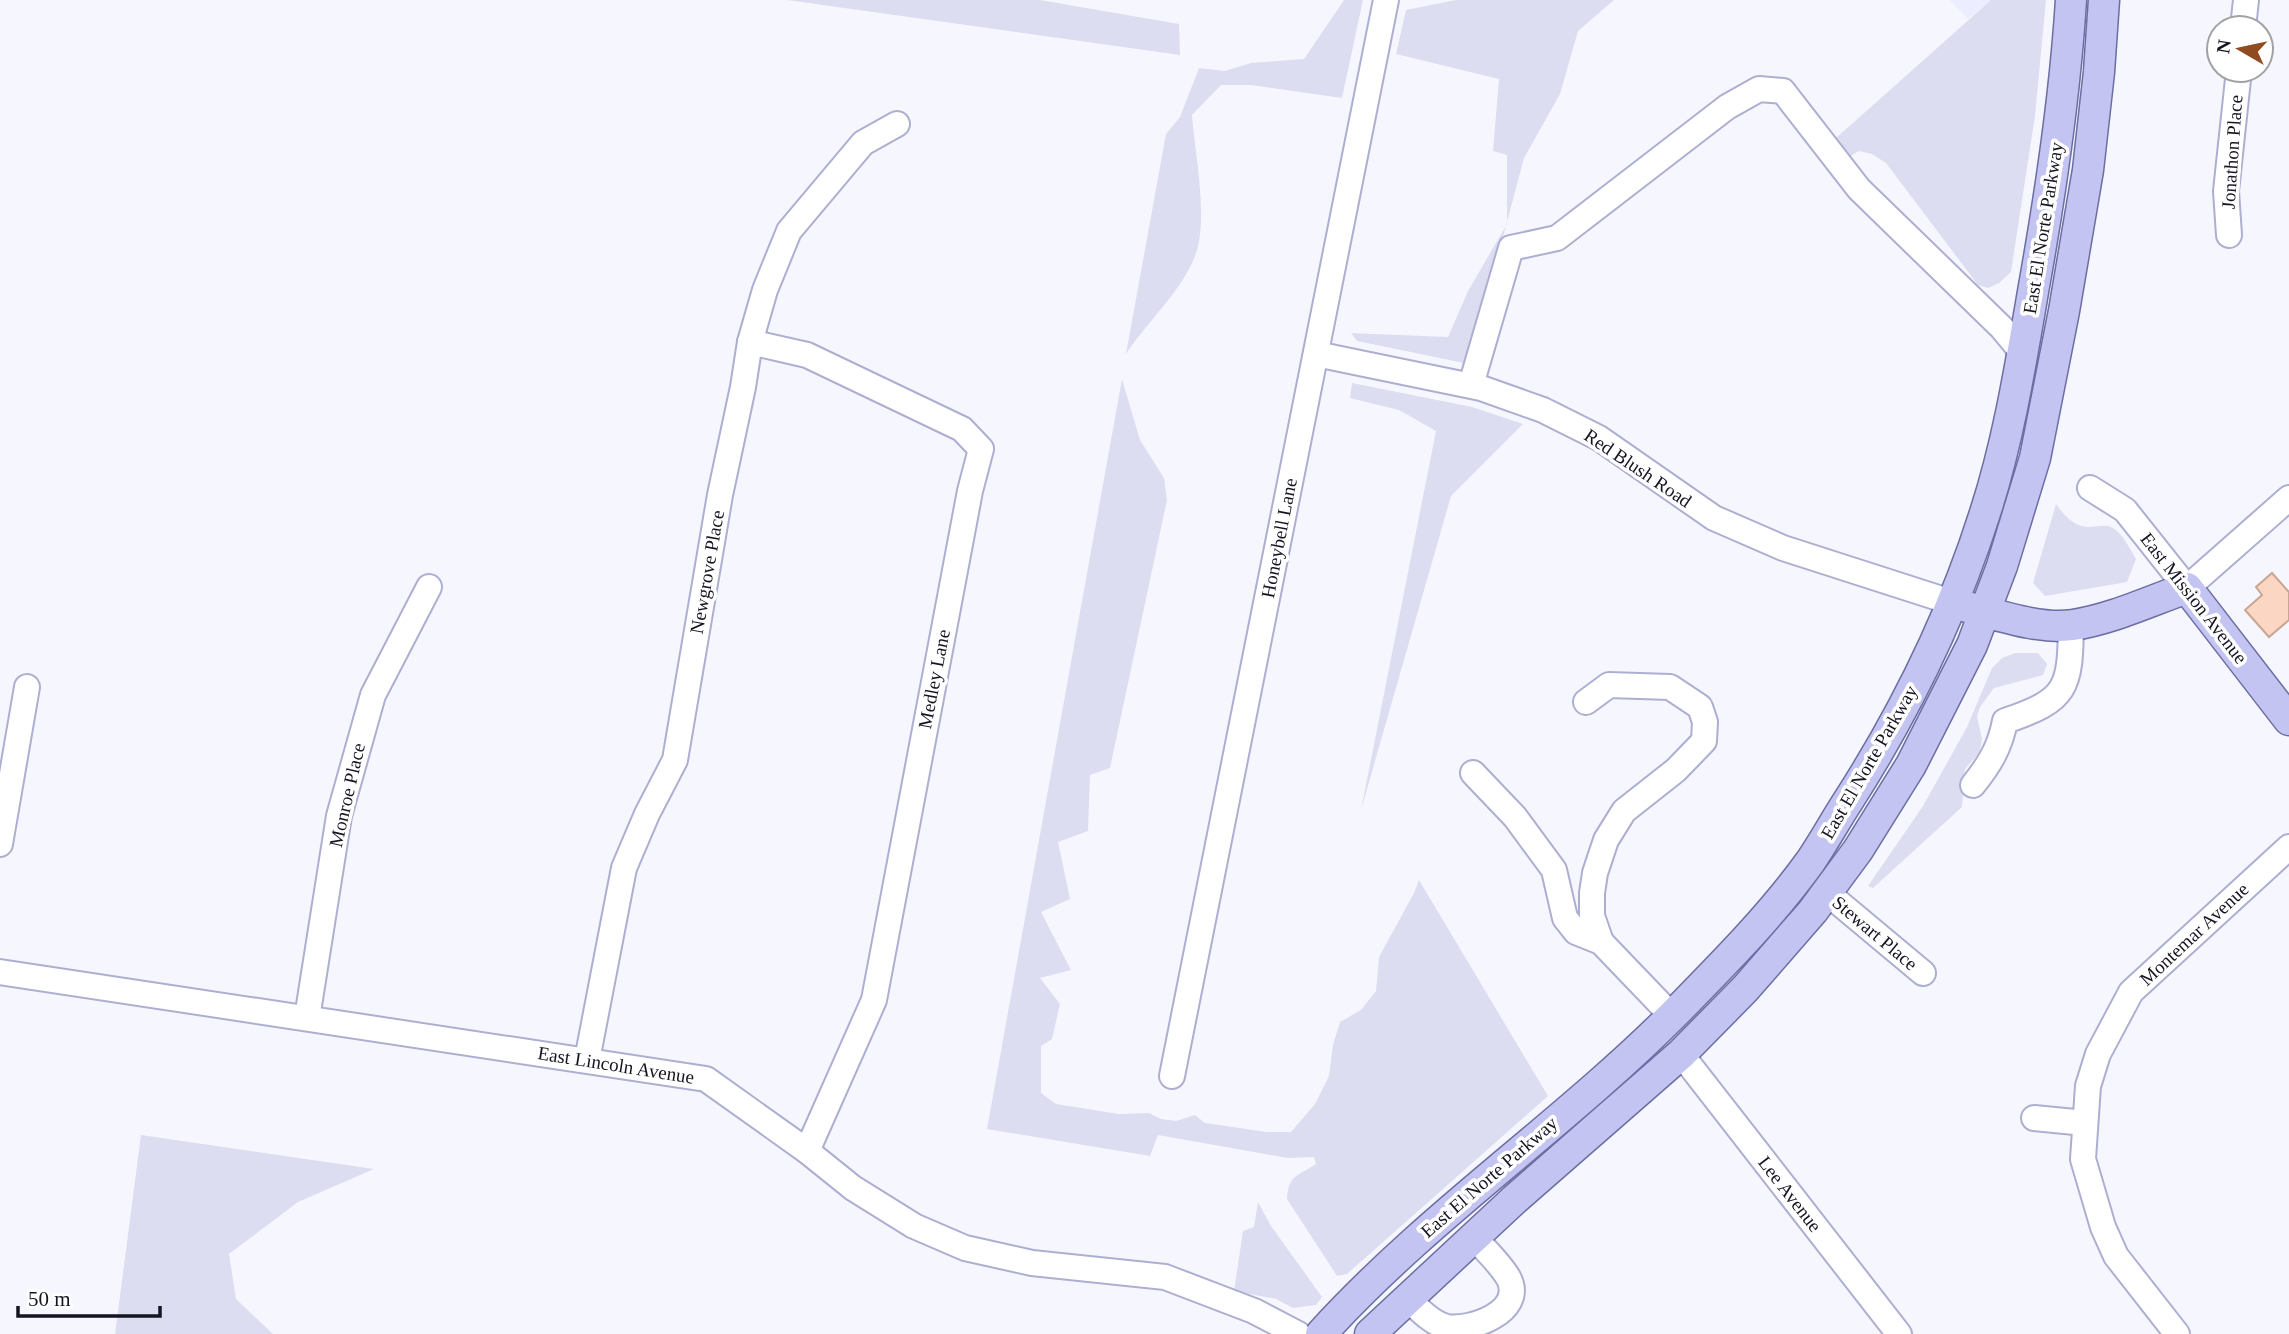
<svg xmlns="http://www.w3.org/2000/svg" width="2289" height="1334" viewBox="0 0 2289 1334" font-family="Georgia,serif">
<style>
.built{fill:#ecedfe}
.green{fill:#dcddf1}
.building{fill:#fad6c3;stroke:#c8a694;stroke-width:2}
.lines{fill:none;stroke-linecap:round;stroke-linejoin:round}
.minor-casing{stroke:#adafd1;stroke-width:28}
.major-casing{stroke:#6c6da2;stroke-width:33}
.minor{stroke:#fff;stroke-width:24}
.major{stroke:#c3c4f1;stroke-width:30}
.labels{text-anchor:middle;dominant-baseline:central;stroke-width:7;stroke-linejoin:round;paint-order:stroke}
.street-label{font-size:19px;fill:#141521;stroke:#fff}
</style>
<rect width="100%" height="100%" fill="#f6f7fe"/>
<polygon class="built" points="1950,0 1991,0 1968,19"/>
<g class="green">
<polygon points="787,0 1040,0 1179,24 1180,55"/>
<path d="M1344,0H1363L1342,98L1251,85H1221L1192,115C1195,154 1209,220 1195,256C1181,292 1147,322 1126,354L1166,134L1180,117L1199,68L1225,71L1251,63L1304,59Z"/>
<polygon points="1456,0 1614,0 1578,31 1560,94 1524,158 1470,361 1464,363 1357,341 1351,333 1448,337 1468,291 1507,224 1507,155 1493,151 1499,79 1396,54 1406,10"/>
<polygon points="1991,0 2046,0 2035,116 2011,272 1999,283 1988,288 1978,285 1886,163 1872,154 1859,151 1849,157 1836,138"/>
<path d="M1122,379L1140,440L1164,478L1167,500L1110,768L1090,775L1088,831L1058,842L1070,899L1041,912L1071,970L1040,978L1060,1004L1052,1039L1041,1046V1093L1056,1104L1119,1114L1149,1113L1161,1119L1176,1121L1195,1115L1205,1123L1267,1132H1291L1315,1104L1329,1076L1333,1045L1340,1022L1361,1010L1376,991L1379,957L1414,893L1419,880L1548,1096L1347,1274L1337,1276L1287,1199C1288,1175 1298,1176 1316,1164L1314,1157L1288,1158L1158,1135L1150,1156L987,1129Z"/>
<polygon points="1352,383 1472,407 1523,424 1451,496 1361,810 1436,431 1399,410 1350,398"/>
<path d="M2056,504C2085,545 2099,515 2117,531C2125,538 2131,551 2136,559L2127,582L2045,596L2033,583Z"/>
<polygon points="2015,653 2038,653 2047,664 2043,675 1994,688 1980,707 1977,716 1982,739 1980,752 1965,769 1962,807 1873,888 1868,886 1923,806 1967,727 1992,668 2002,658"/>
<polygon points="141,1135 374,1169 298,1202 229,1254 236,1299 273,1334 115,1334"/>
<polygon points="1258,1202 1271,1226 1322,1297 1316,1305 1293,1308 1276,1299 1234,1291 1243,1231 1254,1227"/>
</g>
<polygon class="building" points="2272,573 2289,592 2289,620 2269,637 2245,610 2262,595 2256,587"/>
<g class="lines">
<defs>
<g id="minor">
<polyline points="2243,28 2246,0"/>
<polyline points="2229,235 2226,191 2239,70"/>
<polyline points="750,342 807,355 962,429 981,449 970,491 874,1000 807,1151"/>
<polyline points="1316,354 1481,388 1543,410 1599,438 1714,518 1783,548 1954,603"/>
<polyline points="1471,385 1511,248 1557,238 1727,107 1759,89 1783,91 1859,189 2002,328 2022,352"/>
<polyline points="2090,488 2125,510 2187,588 2289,498"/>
<polyline points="1586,702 1609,685 1670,687 1700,707 1705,722 1704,741 1676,770 1624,811 1606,840 1595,873 1592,893 1592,916 1601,942"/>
<polyline points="1473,773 1515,817 1554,870 1565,918 1576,932 1601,942 1672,1016"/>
<path d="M1973,785C1990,764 2000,747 2005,721C2068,700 2070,688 2071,625"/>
<polyline points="0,844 27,687"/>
<polyline points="1826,892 1923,973"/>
<polyline points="0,972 706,1079 807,1151 853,1188 914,1226 965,1248 1032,1263 1165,1277 1254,1311 1298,1334"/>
<polyline points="307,1018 339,816 373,695 429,587"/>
<polyline points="1681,1054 1899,1334"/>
<polyline points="587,1060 624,868 647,814 675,760 720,495 743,387 750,342 765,290 789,231 863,143 897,124"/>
<polyline points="1172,1076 1386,0"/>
<polyline points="2034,1118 2085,1123"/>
<path d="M1407,1298C1419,1309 1431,1323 1447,1327C1470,1331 1525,1312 1509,1279C1501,1264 1485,1250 1474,1237"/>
<polyline points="2177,1334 2116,1256 2103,1227 2083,1159 2088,1086 2098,1054 2131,992 2289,847"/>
</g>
<g id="major">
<path d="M1967,607C1998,615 2041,630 2073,625C2112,619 2150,601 2187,588L2289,720"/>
<path d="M1321,1334C1429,1215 1564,1125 1677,1011C1723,964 1771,916 1810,862C1823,843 1835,821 1848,801C1907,709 1952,617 1985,513C2009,439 2021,362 2034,286C2051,191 2065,96 2071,0"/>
<polyline points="1370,1334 1515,1199 1681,1054 1745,989 1813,911 1858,850 1911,765 1972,645 2002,566 2035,458 2064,311 2088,170 2099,72 2104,0"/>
</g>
</defs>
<use href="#minor" class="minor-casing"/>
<use href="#major" class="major-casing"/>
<use href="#minor" class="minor"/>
<use href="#major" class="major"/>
</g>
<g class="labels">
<g class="street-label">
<text transform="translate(2232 152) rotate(-86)">Jonathon Place</text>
<text transform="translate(2043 228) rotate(-81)">East El Norte Parkway</text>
<text transform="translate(1638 468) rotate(34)">Red Blush Road</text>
<text transform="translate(1279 538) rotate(-79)">Honeybell Lane</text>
<text transform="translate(707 572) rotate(-80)">Newgrove Place</text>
<text transform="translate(2194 598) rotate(52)">East Mission Avenue</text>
<text transform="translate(934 679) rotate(-79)">Medley Lane</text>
<text transform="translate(1869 762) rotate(-60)">East El Norte Parkway</text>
<text transform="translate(347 795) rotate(-77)">Monroe Place</text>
<text transform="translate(1875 933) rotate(40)">Stewart Place</text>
<text transform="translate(2194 934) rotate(-43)">Montemar Avenue</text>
<text transform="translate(616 1065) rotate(9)">East Lincoln Avenue</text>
<text transform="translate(1489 1177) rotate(-41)">East El Norte Parkway</text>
<text transform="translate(1790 1194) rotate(52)">Lee Avenue</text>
</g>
</g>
<g transform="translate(2240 49) rotate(279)"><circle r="33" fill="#ffffff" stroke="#a1a1a6" stroke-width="2"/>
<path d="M0-5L12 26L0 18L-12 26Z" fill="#904b20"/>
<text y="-10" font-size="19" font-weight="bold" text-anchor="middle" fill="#141521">N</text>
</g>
<path d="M18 1306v10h142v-10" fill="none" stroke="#141521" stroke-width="3.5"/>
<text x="28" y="1306" font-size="21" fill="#141521" stroke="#ffffff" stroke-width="5" paint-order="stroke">50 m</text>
</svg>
